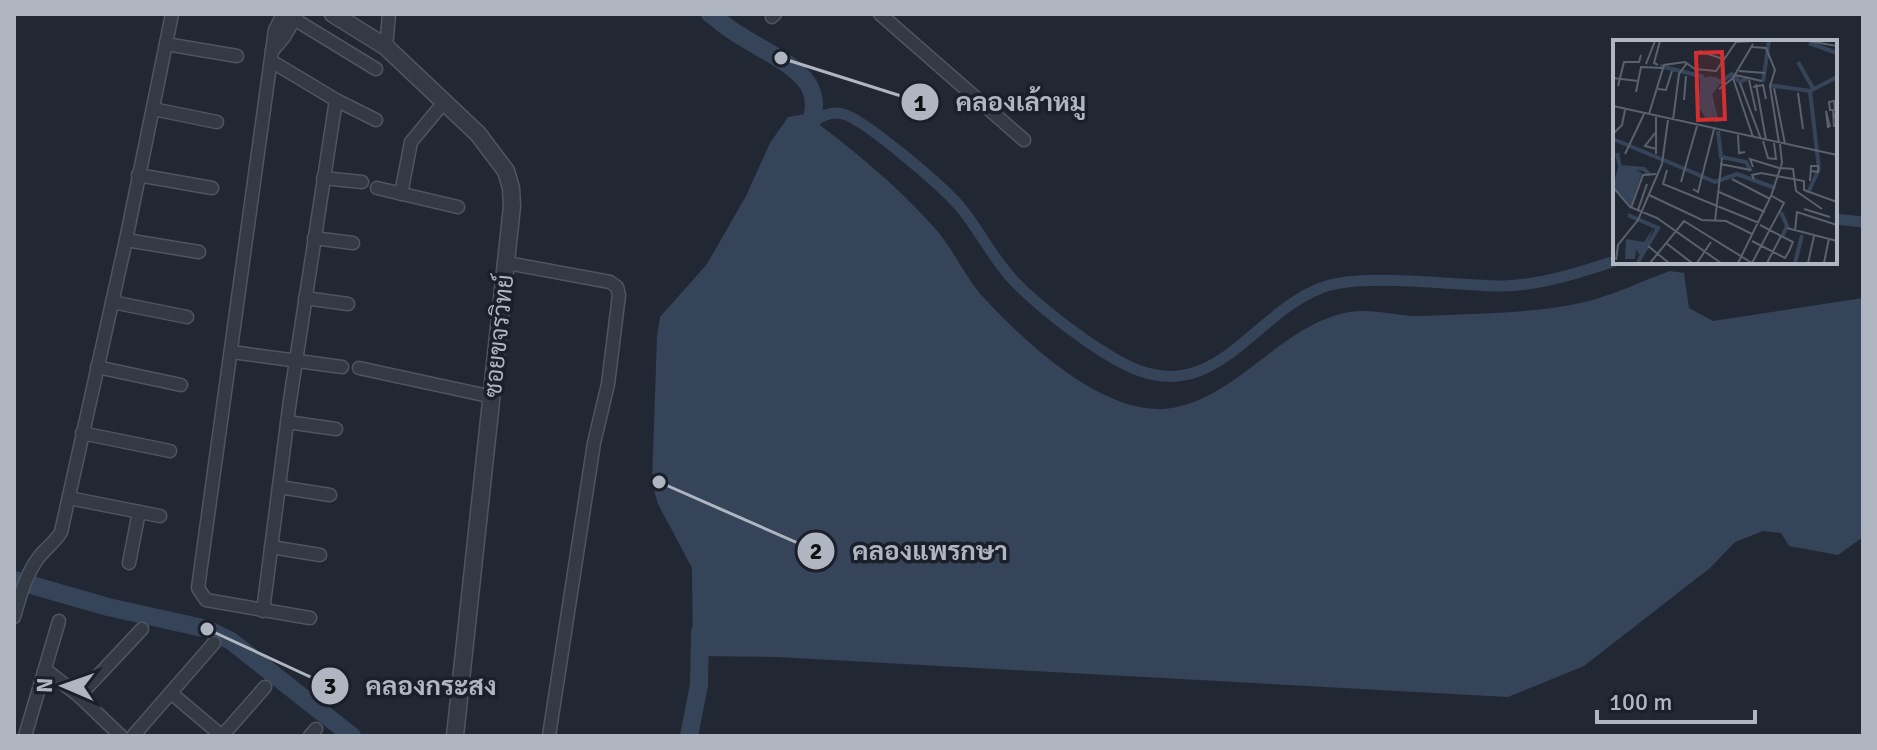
<svg xmlns="http://www.w3.org/2000/svg" width="1877" height="750" viewBox="0 0 1877 750" font-family="Signika,Sarabun,sans-serif">
<style>
.water{fill:#364459}
.lines{fill:none;stroke-linecap:round;stroke-linejoin:round}
.canal{stroke:#364459;stroke-width:11}
.river{stroke:#364459;stroke-width:18}
.minor-casing{stroke:#4f555f;stroke-width:15}
.tertiary-casing{stroke:#4f555f;stroke-width:19}
.minor{stroke:#343a44;stroke-width:12}
.tertiary{stroke:#343a44;stroke-width:16}
.labels{text-anchor:middle;dominant-baseline:central;stroke-width:7;stroke-linejoin:round;paint-order:stroke}
.street-label{font-size:24px;fill:#afb5c1;stroke:#1a1f29}
.inset-river{fill:none;stroke:#364459;stroke-width:4}
.inset-road{fill:none;stroke:#5a606c;stroke-width:2}
.view{fill:#d42f30;fill-opacity:0.15;stroke:#d42f30;stroke-width:4}
.inset-edge{fill:none;stroke:#afb5c1;stroke-width:4}
.leader{fill:none;stroke:#afb5c1;stroke-width:3}
.callout-dot{fill:#afb5c1;stroke:#1a1f29;stroke-width:3}
.mark-label{font-size:24px;text-anchor:middle;font-weight:bold;fill:#111}
.callout-label{font-size:26px;text-anchor:middle;font-weight:bold;fill:#afb5c1;stroke:#1a1f29;stroke-width:7;stroke-linejoin:round;paint-order:stroke}
</style>
<rect width="100%" height="100%" fill="#212833"/>
<path class="water" d="M805,114C850,147 894,183 932,225C953,247 964,277 985,299C1027,344 1110,423 1177,407C1243,392 1284,323 1350,312C1373,308 1399,317 1422,316C1474,313 1536,314 1585,302C1614,295 1642,281 1670,271L1684,273L1689,308L1713,321L1863,298V537L1838,555L1789,546L1781,533L1763,531L1735,542L1710,568L1584,666L1508,697L777,657L693,656L692,568L658,504L652,483L657,336L660,317L707,264L746,196L770,143L788,117Z"/>
<g class="lines">
<g class="canal">
<path d="M814,121C823,115 832,111 843,114C864,119 945,188 961,208C980,231 993,259 1014,281C1041,309 1091,347 1126,365C1214,409 1251,315 1321,288C1362,272 1455,286 1503,286C1541,285 1578,273 1615,261"/>
<polyline points="1835,219 1863,222"/>
</g>
<g class="river">
<path d="M710,14C720,21 730,30 741,36C783,63 838,79 803,140"/>
<polyline points="14,580 108,607 207,629 231,641 352,736"/>
<polyline points="689,736 699,685 700,632"/>
</g>
<defs>
<g id="minor">
<polyline points="283,14 275,30 272,51 198,588 206,600 310,618"/>
<polyline points="880,14 1024,140"/>
<polyline points="772,17 775,14"/>
<polyline points="294,19 376,69"/>
<polyline points="166,44 237,56"/>
<polyline points="386,47 389,14"/>
<polyline points="272,51 284,37 297,14"/>
<polyline points="271,61 336,100 376,120"/>
<polyline points="153,109 217,122"/>
<polyline points="138,175 212,188"/>
<polyline points="323,178 362,182"/>
<polyline points="377,188 458,207"/>
<polyline points="401,194 411,142 445,101"/>
<polyline points="314,238 353,243"/>
<polyline points="126,240 199,252"/>
<polyline points="507,263 610,282 617,287 619,295 608,384 594,443 549,736"/>
<polyline points="305,298 348,304"/>
<polyline points="112,302 187,317"/>
<polyline points="232,352 342,367"/>
<polyline points="97,367 181,385"/>
<polyline points="359,368 493,397"/>
<polyline points="287,422 336,429"/>
<polyline points="82,433 170,451"/>
<polyline points="279,487 330,495"/>
<polyline points="69,498 160,516"/>
<polyline points="271,547 320,555"/>
<polyline points="129,563 139,512"/>
<polyline points="263,611 290,400 336,100"/>
<path d="M14,617C20,596 26,574 39,557C46,548 55,542 61,532L126,240L172,14"/>
<polyline points="46,670 79,696 121,736"/>
<polyline points="171,693 222,736"/>
<polyline points="79,696 142,629"/>
<polyline points="25,736 59,621"/>
<polyline points="133,736 214,643"/>
<polyline points="222,736 265,687"/>
<polyline points="310,736 316,729"/>
</g>
<polyline id="tertiary" points="333,14 386,47 478,134 506,171 511,188 512,206 455,736"/>
</defs>
<use href="#minor" class="minor-casing"/>
<use href="#tertiary" class="tertiary-casing"/>
<use href="#minor" class="minor"/>
<use href="#tertiary" class="tertiary"/>
</g>
<g class="labels">
<g class="street-label">
<text transform="translate(499 336) rotate(-84)">ซอยขจรวิทย์</text>
</g>
</g>
<g transform="translate(1613 40)">
<rect width="224" height="224" fill="#212833"/>
<path d="M99,36L106,41L96,53L101,80L93,79L86,67L87,38ZM14,126L29,133L18,166L0,146L5,128ZM41,187L28,217L23,209L22,219H12L13,199L31,202Z" fill="#364459"/>
<path class="inset-river" d="M196,3L224,13M185,22L201,50M47,26L91,37M101,38L107,42L119,34L127,42L135,38M150,42L156,1M156,45L197,51L224,37M104,82L97,54L106,42M105,91L108,117L133,122L138,131M0,99L72,129M4,113L7,127L31,129L37,135M72,129L102,142L124,134L162,148M195,153L206,129L197,51M168,172L174,186L169,197M15,175L45,188L25,222M182,223L189,195"/>
<path class="inset-road" d="M195,1L224,6M139,7L153,8L162,30L157,46L166,103M86,11L110,19M33,24L42,1M45,25L41,23L47,1M126,31L152,33M122,35L149,41M0,38L25,41M120,38L140,97M136,40L143,71M127,43L148,99M143,44L153,100M5,46L11,22H26L28,15M140,47L150,45L153,59M161,48L172,104M45,49L53,50L59,31M106,49L120,38L140,4M23,52L28,27L49,28M185,53L190,89M71,60L73,36M221,61L222,70H217L216,62ZM0,66L224,115M36,74L51,25L72,22L82,29L103,31L123,2L141,1M60,80L66,34L74,23M221,87L220,70L222,79M215,88L213,71L217,87M0,94L9,85L12,70M125,95L126,113L132,112M150,101L155,118L163,119L161,103M43,109L32,106L43,92M12,114L31,74M43,114V77M107,124L138,130M140,127L137,119L166,128M167,128L180,129L183,151L209,169M54,130L50,144L146,183M119,139L157,159M141,139L139,135L148,133L191,141V150L224,162M197,141L198,127V126H205V132L198,131M68,142L84,86M0,147L17,167L44,178L108,223M80,149L85,152L101,89M106,152L152,172M36,155L89,180L113,181L139,194M18,168L30,135L43,134M191,169L217,177M25,170L34,144M102,181L109,118M174,188L224,201M182,191L184,172L224,185M139,201L172,218L176,211L180,202L147,185M53,203L79,223M35,206L56,223M3,220L5,205L25,180L49,124L55,80M37,223L71,181L139,223M84,223L98,202M125,223L158,156L169,123L167,104M139,223L171,163L159,156M154,223L168,196M195,223L201,196M211,223L216,198"/>
<path class="view" d="M109,12L112,79L85,80L83,13Z"/>
<rect width="224" height="224" class="inset-edge"/>
</g>
<path class="leader" d="M781 58L920 102M659 482L816 551M207 629L330 686"/>
<g class="callout-dot">
<circle cx="781" cy="58" r="8"/>
<circle cx="659" cy="482" r="8"/>
<circle cx="207" cy="629" r="8"/>
<circle cx="920" cy="102" r="20"/>
<circle cx="816" cy="551" r="20"/>
<circle cx="330" cy="686" r="20"/>
</g>
<g class="mark-label">
<text x="920" y="111">1</text>
<text x="816" y="559">2</text>
<text x="330" y="694">3</text>
</g>
<g class="callout-label">
<text x="1021" y="111">คลองเล้าหมู</text>
<text x="930" y="560">คลองแพรกษา</text>
<text x="431" y="695">คลองกระสง</text>
</g>
<rect width="1877" height="750" fill="none" stroke="#afb5c1" stroke-width="32"/>
<g transform="translate(64 686) rotate(272)" stroke="#1a1f29" stroke-width="6" paint-order="stroke">
<path d="M0-6L14 30L0 20L-14 30Z" fill="#afb5c1"/>
<text y="-12" font-size="22" font-weight="bold" text-anchor="middle" fill="#afb5c1">N</text>
</g>
<path d="M1597 710v12h158v-12" fill="none" stroke="#afb5c1" stroke-width="4"/>
<text x="1609" y="710" font-size="24" fill="#afb5c1" stroke="#1a1f29" stroke-width="6" paint-order="stroke">100 m</text>
</svg>
